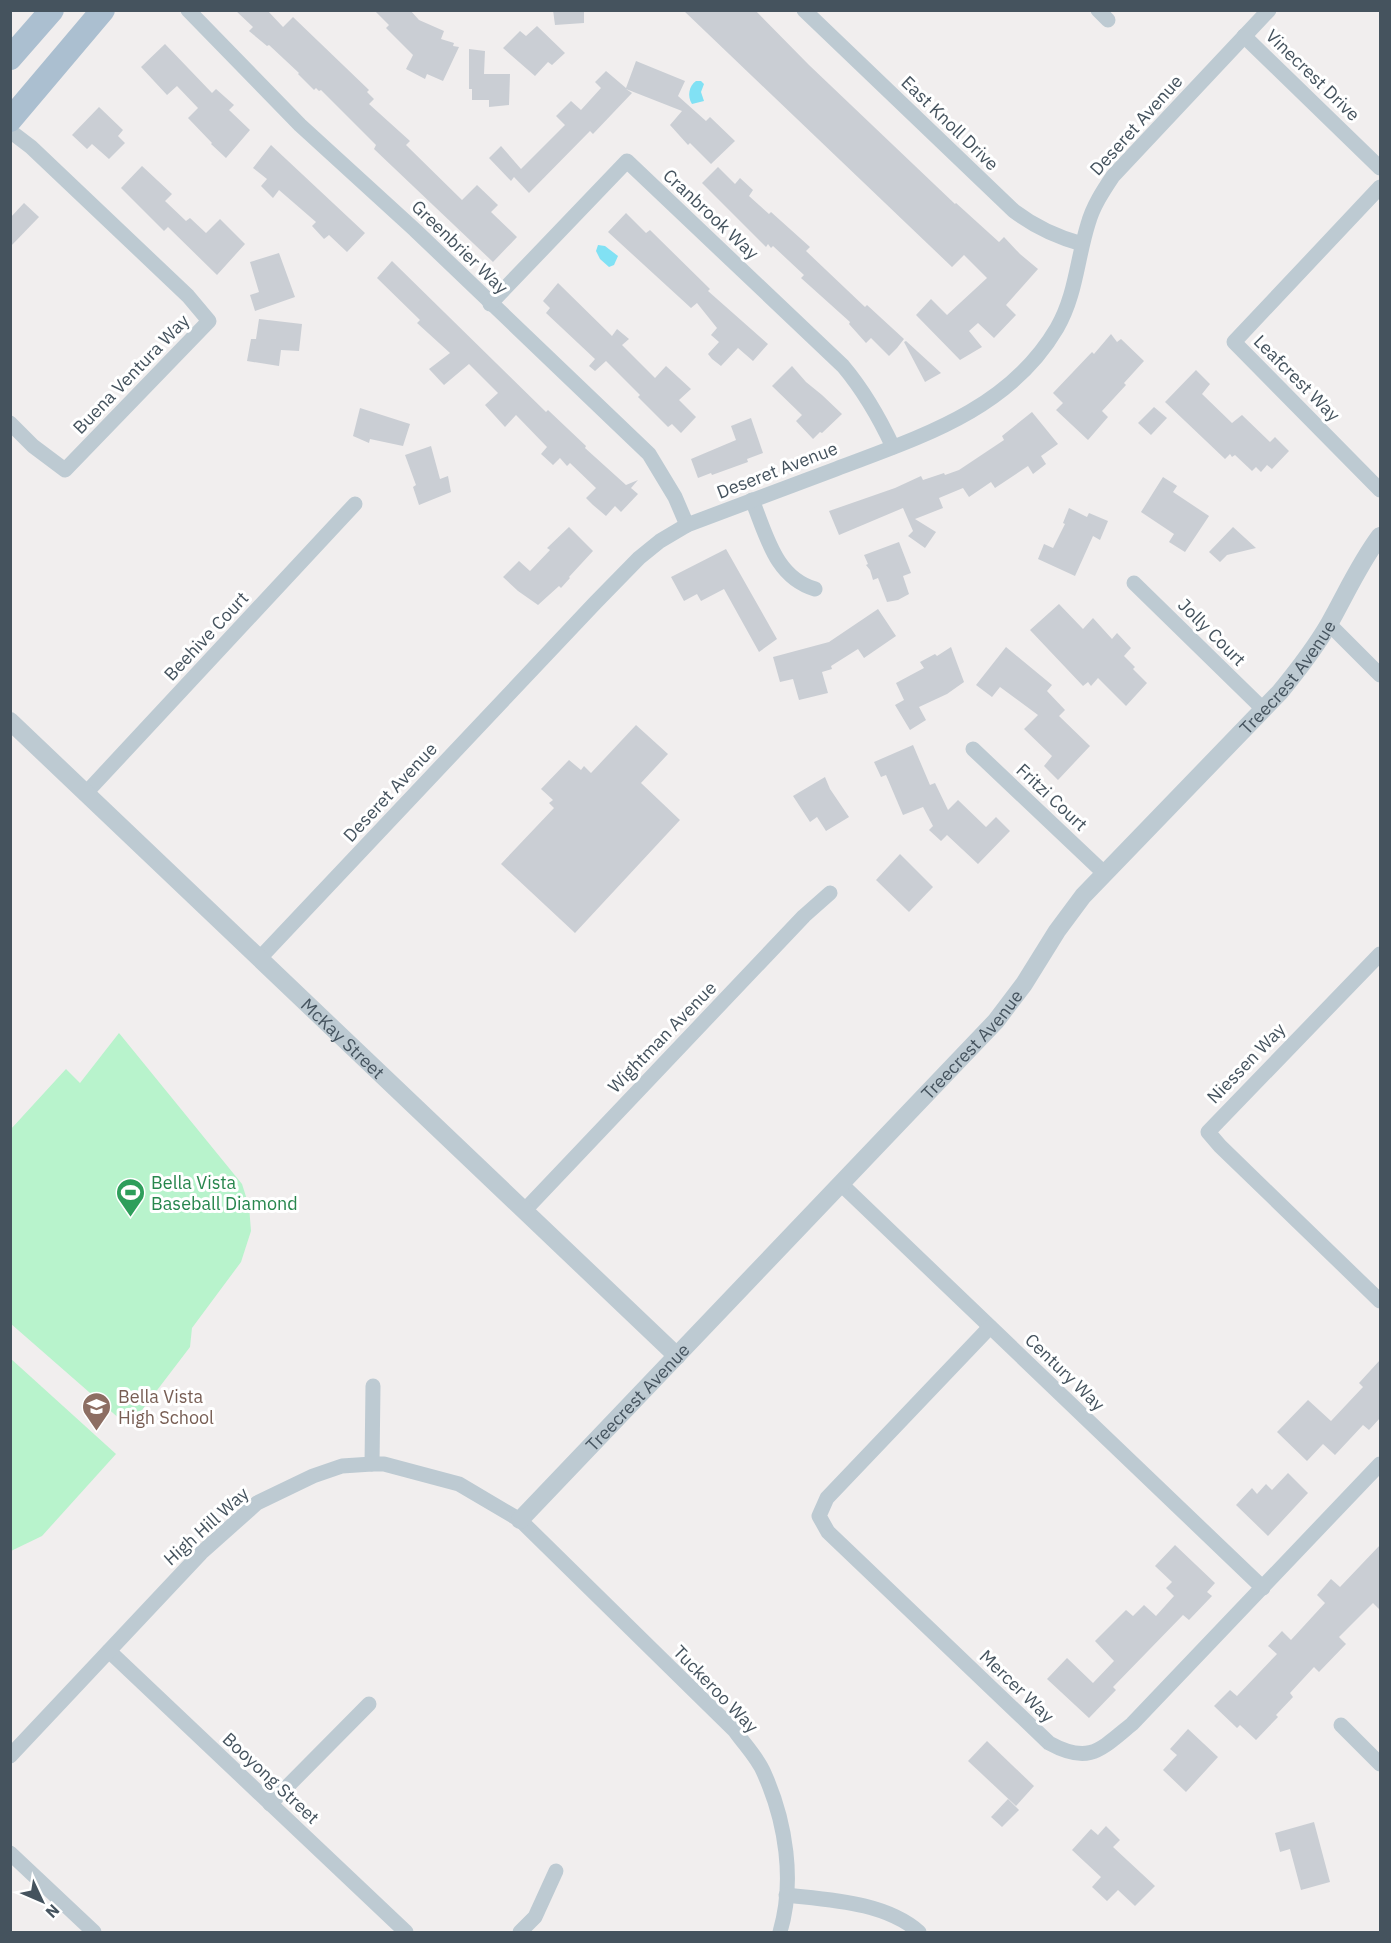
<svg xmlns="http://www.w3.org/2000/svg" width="1391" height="1943" viewBox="0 0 1391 1943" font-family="'IBM Plex Sans',sans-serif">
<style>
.pitch{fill:#b8f3cc}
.water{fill:#81e1f4}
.building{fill:#caced4}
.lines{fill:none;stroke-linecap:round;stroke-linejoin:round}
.minor{stroke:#bdcad2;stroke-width:15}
.tertiary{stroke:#bdcad2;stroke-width:18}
.primary{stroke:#abbfd0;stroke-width:24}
.labels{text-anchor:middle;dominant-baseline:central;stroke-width:6;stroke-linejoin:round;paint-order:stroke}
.street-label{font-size:18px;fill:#45535e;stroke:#fff}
.leisure-label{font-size:18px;fill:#27864d;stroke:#fff;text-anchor:start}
.education-label{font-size:18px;fill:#785e54;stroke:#fff;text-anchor:start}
</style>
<rect width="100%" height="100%" fill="#f1eeee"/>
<g class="pitch">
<polygon points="119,1033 242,1184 249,1206 251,1231 241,1262 192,1328 190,1347 129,1427 10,1323 11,1129 66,1069 80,1083"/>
<polygon points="10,1358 116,1454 42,1536 11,1551"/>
</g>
<g class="water">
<path d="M696,81H701L704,84L701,92L704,101L692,104C687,96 689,86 696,81Z"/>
<polygon points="598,245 605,246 618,256 614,265 609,267 600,259 596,251"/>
</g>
<g class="building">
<polygon points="235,10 267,10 283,27 293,17 369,90 367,92 374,99 369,104 410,141 406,145 462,200 477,185 498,205 491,212 517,237 493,262 374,149 376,145 321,90 319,91 316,88 314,90 298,74 299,73 269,45 267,46 249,31 253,27"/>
<polygon points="374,10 410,10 419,20 444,31 441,39 454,43 453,46 459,47 443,81 427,74 425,79 406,69 413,55 386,28 389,25"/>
<polygon points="553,10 584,10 584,23 555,25"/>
<polygon points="683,10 755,10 809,65 955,204 956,203 999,242 1004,237 1020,254 1038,269 1006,305 1016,315 994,338 978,323 969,331 982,347 960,360 916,315 931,299 947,315 987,278 964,255 952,267"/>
<polygon points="537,26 565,53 552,65 548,62 535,76 503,48 520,31 526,36"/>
<polygon points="165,44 212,93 216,89 234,105 229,110 250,130 226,158 211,144 212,143 188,118 198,108 177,86 167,95 141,67"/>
<polygon points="469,49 485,51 484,74 510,74 509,105 489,107 489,100 472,100 472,89 469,89"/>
<polygon points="636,61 685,81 678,96 706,121 710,117 735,141 711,164 690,143 688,145 670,125 682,111 626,89 632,93 593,134 590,131 529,193 514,177 511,181 489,158 501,146 521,169 519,171 565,125 556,116 571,101 581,110 601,88 595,82 606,71 626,88"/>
<polygon points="99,107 123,130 118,136 125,143 109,159 92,144 87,149 72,135"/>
<polygon points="271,145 365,233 347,252 329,235 324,239 312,226 316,222 279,190 273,198 261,186 267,179 253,168"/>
<polygon points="142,166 172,194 165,201 186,221 190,218 206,233 220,219 245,244 217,275 168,227 164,231 121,188"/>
<polygon points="718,167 735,184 740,178 753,190 749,196 769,214 771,212 810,247 806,251 865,307 867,305 904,339 897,348 889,356 871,338 866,343 849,324 850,322 801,278 804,275 773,246 771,248 768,244 766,247 702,183"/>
<polygon points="24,203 39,217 10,247 10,218"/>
<polygon points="626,213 646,233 650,230 710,289 708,291 768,344 753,361 738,348 721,366 712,359 708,354 719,342 711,335 717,328 697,303 691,308 608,232"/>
<polygon points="279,253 295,297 255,311 250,295 259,292 250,262"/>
<polygon points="392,261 546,412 548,410 586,446 585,448 626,485 638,480 631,488 638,494 621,512 615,506 606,516 593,505 586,498 596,488 570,463 567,466 560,458 553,465 541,454 547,447 516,415 505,427 485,405 498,393 469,364 444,385 429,369 450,353 417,323 420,320 377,278"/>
<polygon points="558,283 612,336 617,329 629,339 622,345 655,378 666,366 691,389 679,400 696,417 681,433 672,424 668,427 638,397 640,395 606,361 595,371 589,366 595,359 546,313 550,308 543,301"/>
<polygon points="259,319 302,324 299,351 281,350 279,366 247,361 251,339 256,339"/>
<polygon points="1111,334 1117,342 1121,339 1144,361 1124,383 1126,385 1102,411 1108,417 1088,440 1056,410 1063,403 1053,393 1092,352 1094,354"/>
<polygon points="906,341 941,373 925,382 904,342"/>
<polygon points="792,366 806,382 822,395 842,414 822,433 820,432 813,439 796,421 802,415 772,386"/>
<polygon points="1196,370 1210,384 1202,394 1232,423 1242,415 1270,442 1275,437 1289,451 1272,469 1267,465 1261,472 1256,467 1252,471 1235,455 1232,457 1230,454 1225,459 1165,402"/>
<polygon points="1154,407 1167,418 1151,435 1138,423"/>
<polygon points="360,408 410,424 403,446 370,439 369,443 353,436"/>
<polygon points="1032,412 1058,444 1041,456 1046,464 1033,474 1028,466 995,488 991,482 969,497 963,488 939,498 943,508 915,519 936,532 925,548 908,536 913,531 903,508 839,535 829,511 895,488 921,476 923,480 944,473 945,475 959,470 1004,440 1002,436"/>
<polygon points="751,418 763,453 747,459 748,462 712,475 711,473 698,478 691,459 736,440 731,426"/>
<polygon points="431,446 440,479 448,476 451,492 419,505 413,487 416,485 405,455"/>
<polygon points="1163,477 1177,486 1173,492 1209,516 1185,552 1169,542 1174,534 1141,512"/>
<polygon points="1069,508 1087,517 1089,513 1108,521 1100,540 1093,536 1075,576 1038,559 1044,544 1053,548 1065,524 1063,523"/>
<polygon points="569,527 593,551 569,577 570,578 561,588 559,586 538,605 518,591 503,577 519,561 530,571 550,550 547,548"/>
<polygon points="1233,527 1256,548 1227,555 1220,562 1209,552"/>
<polygon points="899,542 911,573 903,576 909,594 898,600 887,602 878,578 873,580 870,570 866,565 868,564 864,555"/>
<polygon points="726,549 777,639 759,652 724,589 701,601 697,594 684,601 671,577"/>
<polygon points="1059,604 1083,629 1093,618 1112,639 1117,633 1131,648 1124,656 1135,667 1133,669 1147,683 1126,706 1098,678 1091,686 1088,682 1083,686 1030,630"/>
<polygon points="878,609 896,636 864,658 858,649 831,666 832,669 822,672 828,693 799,700 793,679 780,682 773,657 829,642"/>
<polygon points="951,647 964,682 947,694 919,707 926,720 910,730 895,705 904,700 896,683 924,668 920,662 935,654 937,656"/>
<polygon points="1006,647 1052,685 1047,691 1065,710 1059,716 1090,746 1058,780 1044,766 1052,756 1024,729 1038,715 1000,687 992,697 976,685"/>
<polygon points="636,725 668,754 641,783 680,820 575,933 501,864 554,808 549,803 553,800 541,789 569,760 581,770 584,766 591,773"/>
<polygon points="913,745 930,785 935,783 948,810 958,800 986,827 996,817 1010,831 978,864 947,835 941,841 929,830 933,826 923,807 903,815 886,775 881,777 874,762"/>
<polygon points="825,777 830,789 849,817 826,831 817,817 810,822 793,796"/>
<polygon points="900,854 933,887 909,912 876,880"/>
<polygon points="1380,1360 1380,1418 1369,1430 1363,1425 1335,1455 1323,1444 1307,1461 1277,1432 1308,1400 1331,1421 1363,1387 1359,1383"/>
<polygon points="1288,1473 1308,1493 1268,1536 1236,1505 1252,1488 1257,1494 1266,1484 1272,1490"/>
<polygon points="1175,1545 1215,1583 1207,1592 1212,1596 1189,1620 1183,1615 1113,1687 1116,1690 1089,1718 1047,1679 1067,1658 1093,1683 1114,1661 1095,1641 1126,1610 1133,1616 1144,1605 1156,1616 1174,1596 1166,1588 1172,1582 1155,1566"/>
<polygon points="1380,1545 1380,1610 1373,1603 1339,1637 1346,1644 1319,1672 1314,1667 1290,1693 1293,1697 1276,1715 1278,1717 1256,1740 1240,1725 1237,1728 1214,1706 1230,1690 1237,1696 1277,1654 1268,1646 1282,1631 1291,1640 1325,1603 1317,1595 1331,1579 1340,1587"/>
<polygon points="1188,1729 1218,1757 1186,1792 1163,1770 1177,1755 1170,1749"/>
<polygon points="987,1741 1034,1786 1016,1806 968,1761"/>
<polygon points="1008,1799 1019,1810 1002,1827 991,1817"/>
<polygon points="1314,1822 1330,1882 1301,1890 1290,1849 1280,1852 1275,1833"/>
<polygon points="1106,1826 1120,1840 1113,1847 1155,1886 1135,1906 1118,1890 1107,1901 1092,1887 1101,1877 1072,1850 1091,1829 1098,1835"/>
</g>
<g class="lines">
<g class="minor">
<polyline points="188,10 300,125 415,230 649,454 675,497 687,525"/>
<path d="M804,10L1014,211C1035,227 1057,237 1082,244"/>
<polyline points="1098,10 1108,20"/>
<polyline points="1244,36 1380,168"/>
<polyline points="10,131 31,147 188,296 209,321 65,470 33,446 10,423"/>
<polyline points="1380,187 1234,342 1380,490"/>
<path d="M490,304L627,161L843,366C864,391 879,417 893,447"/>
<path d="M752,500C767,536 775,577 815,589"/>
<polyline points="1134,583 1263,709"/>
<polyline points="1329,624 1380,675"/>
<polyline points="973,749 1104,873"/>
<polyline points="85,794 355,504"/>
<polyline points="1380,954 1208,1132 1220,1146 1380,1301"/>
<path d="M259,959L595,603L639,558L660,541L687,525C737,506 787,487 836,469C920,437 1009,410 1057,328C1076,295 1077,259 1088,224C1093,206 1103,191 1113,176L1269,10"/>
<polyline points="841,1184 1263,1588"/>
<polyline points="524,1211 804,916 830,893"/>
<path d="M990,1327L827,1498L819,1516L828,1532L1049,1743C1089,1765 1100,1750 1132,1724L1380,1464"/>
<polyline points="372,1464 373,1386"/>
<polyline points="109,1651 406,1932"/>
<polyline points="1341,1725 1380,1764"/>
<path d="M10,1756L201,1553L257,1503L313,1476L342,1466L372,1464H384L459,1484L520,1520L735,1731C744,1744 758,1758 764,1773C786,1822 795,1881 780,1932"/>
<polyline points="270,1804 369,1704"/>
<polyline points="10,1853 94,1932"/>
<path d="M786,1895C830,1900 885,1902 919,1932"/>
<polyline points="520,1932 535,1917 556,1871"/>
</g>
<g class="tertiary">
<path id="s1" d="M10,721L677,1356"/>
<path id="s2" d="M520,1520L996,1021L1024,984L1057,931L1083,896L1280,692C1298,670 1315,648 1329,624C1346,594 1359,564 1380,536"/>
</g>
<g class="primary">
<polyline points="10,58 52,10"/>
<polyline points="10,120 103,10"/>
</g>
</g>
<defs>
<symbol id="stadium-pin" viewBox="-11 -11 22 30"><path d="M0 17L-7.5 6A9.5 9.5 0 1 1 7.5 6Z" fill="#2e9e5b" stroke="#fff"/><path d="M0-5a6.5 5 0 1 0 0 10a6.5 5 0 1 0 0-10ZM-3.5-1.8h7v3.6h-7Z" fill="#fff"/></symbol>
<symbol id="school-pin" viewBox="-11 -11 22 30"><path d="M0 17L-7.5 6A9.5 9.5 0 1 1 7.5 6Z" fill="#8d6e63" stroke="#fff"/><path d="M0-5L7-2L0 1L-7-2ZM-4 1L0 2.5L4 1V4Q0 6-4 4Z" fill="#fff"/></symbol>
</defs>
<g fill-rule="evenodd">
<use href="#stadium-pin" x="114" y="1176" width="33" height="45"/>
<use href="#school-pin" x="80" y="1390" width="33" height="45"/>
</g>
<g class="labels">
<g class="street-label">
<text transform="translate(1313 75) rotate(44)">Vinecrest Drive</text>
<text transform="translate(950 123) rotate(44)">East Knoll Drive</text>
<text transform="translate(1136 125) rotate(-48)">Deseret Avenue</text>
<text transform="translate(711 214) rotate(43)">Cranbrook Way</text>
<text transform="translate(460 247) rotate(44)">Greenbrier Way</text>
<text transform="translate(131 374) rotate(-46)">Buena Ventura Way</text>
<text transform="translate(1297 378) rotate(45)">Leafcrest Way</text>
<text transform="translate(777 470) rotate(-21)">Deseret Avenue</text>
<text transform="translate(1212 632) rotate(45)">Jolly Court</text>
<text transform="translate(206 636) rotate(-47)">Beehive Court</text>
<text stroke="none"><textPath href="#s2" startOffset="1142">Treecrest Avenue</textPath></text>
<text transform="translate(390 792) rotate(-47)">Deseret Avenue</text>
<text transform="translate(1052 797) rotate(43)">Fritzi Court</text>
<text transform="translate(662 1037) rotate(-46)">Wightman Avenue</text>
<text stroke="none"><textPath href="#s1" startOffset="460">McKay Street</textPath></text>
<text stroke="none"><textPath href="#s2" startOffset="656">Treecrest Avenue</textPath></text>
<text transform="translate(1246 1063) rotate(-46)">Niessen Way</text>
<text transform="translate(1065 1372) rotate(44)">Century Way</text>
<text stroke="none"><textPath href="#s2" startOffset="170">Treecrest Avenue</textPath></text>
<text transform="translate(206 1526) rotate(-42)">High Hill Way</text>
<text transform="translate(1017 1686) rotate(44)">Mercer Way</text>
<text transform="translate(716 1689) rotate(46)">Tuckeroo Way</text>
<text transform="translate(271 1778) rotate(43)">Booyong Street</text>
</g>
<g class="leisure-label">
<text x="151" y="1182">Bella Vista<tspan x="151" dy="21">Baseball Diamond</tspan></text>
</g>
<g class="education-label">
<text x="118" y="1396">Bella Vista<tspan x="118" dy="21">High School</tspan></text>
</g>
</g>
<rect width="1391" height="1943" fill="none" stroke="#45535e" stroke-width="24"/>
<g transform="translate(42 1901) rotate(134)" stroke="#ffffff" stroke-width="4.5" paint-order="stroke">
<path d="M0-4.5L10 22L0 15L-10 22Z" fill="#45535e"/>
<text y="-9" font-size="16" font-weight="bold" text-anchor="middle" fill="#45535e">N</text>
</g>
</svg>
